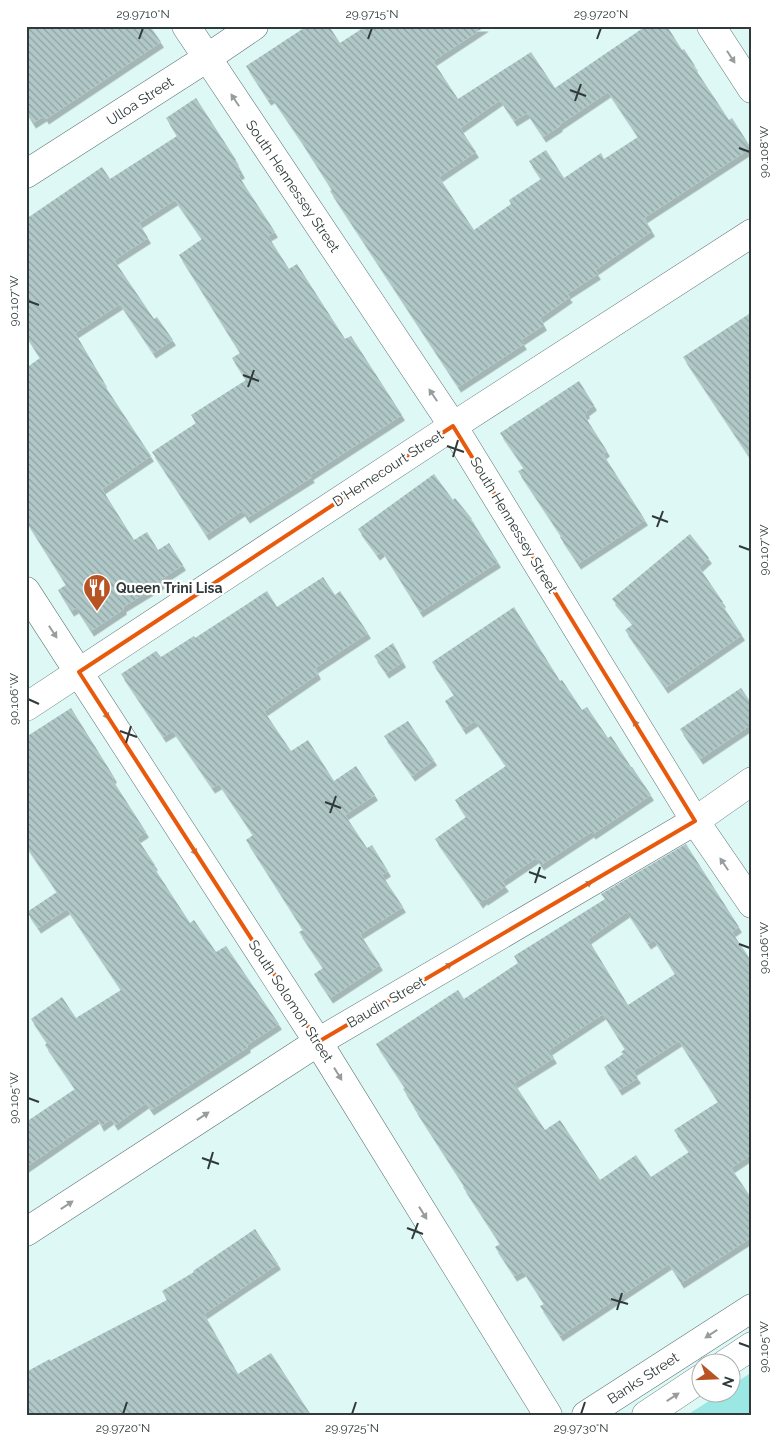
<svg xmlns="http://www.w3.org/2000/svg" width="778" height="1441" viewBox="0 0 778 1441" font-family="Raleway,sans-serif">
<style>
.pitch{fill:#9ae7e4}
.building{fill:url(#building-back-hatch);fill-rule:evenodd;filter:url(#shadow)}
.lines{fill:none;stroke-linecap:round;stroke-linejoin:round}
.street-casing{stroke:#5f7675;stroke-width:29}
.street{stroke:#fff;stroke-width:28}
.oneway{fill:#989c9c}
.marked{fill:none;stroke:#e8590c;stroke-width:4;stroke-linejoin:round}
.ticks{fill:none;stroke:#303a3a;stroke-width:2}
.labels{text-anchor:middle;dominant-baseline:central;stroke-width:4.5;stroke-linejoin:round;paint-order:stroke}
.street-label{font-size:14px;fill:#303a3a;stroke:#fff}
.poi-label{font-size:14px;font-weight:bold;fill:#303a3a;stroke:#fff;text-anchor:start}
.neatline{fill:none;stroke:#303a3a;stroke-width:2}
.ticks-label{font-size:12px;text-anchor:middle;fill:#303a3a}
</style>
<defs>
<pattern id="building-back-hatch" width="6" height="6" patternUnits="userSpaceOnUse" patternTransform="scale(1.25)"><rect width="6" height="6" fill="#b0c8c7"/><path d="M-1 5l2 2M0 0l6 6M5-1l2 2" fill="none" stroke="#90a3a3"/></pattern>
<filter id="shadow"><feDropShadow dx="3" dy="5.5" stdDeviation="0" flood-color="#0004"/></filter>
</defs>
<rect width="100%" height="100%" fill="#def8f6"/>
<polygon class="pitch" points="752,1372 752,1415 687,1415 720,1394 730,1394 731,1386"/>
<g class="building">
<polygon points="26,26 150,26 161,42 46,119 44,116 33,123 26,112"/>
<path d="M307,26H329L340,43L366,26H486L433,61L458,99L531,52L555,88L646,26H667L682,50L684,49L695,66L694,67L729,120L732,118L751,148L644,218L652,231L595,270L598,274L567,294L570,297L540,318L544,325L521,340L524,344L458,387L330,191L332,190L299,138L272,98L268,100L246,66ZM608,92L638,137L604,159L601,153L564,178L546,150L529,161L541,179L509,200L511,204L474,230L439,177L476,152L460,128L500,100L514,121L527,113L543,137L560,126L559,125Z"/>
<polygon points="196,98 236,160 235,160 242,173 238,175 275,232 268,236 289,269 297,264 345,339 351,336 402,415 310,475 312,477 247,518 242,511 206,535 152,452 196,423 191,415 246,380 232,358 240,353 179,255 202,239 175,200 139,223 148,238 114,260 154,319 157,317 173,340 153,353 120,304 75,333 104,382 103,383 151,456 102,489 134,540 147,532 158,550 169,543 183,565 160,580 162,583 123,607 124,609 91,631 76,608 71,611 58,590 66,585 26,521 26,368 40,358 26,336 26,219 102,167 110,179 177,136 166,118"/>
<polygon points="752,312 752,461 683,357"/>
<polygon points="579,381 594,405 586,411 587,413 584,415 607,451 603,454 645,520 578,564 560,537 561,536 518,471 524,468 500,433"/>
<polygon points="434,474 453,500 455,498 472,519 471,519 498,562 420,612 382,551 377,555 358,529"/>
<polygon points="690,534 709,558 699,567 723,602 721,603 742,635 665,688 625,630 633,624 612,599"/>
<polygon points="323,577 335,595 340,591 368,633 315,668 318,674 264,711 291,751 308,740 334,781 356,766 375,795 345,815 367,848 372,845 388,871 382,875 403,907 360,934 380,965 330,998 314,974 323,968 299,932 303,930 246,840 253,835 219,784 212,788 173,731 163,737 121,674 156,651 161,657 194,636 195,638 267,591 277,607"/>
<polygon points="514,607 560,681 562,680 582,710 587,707 608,738 611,736 631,767 632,767 651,795 593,834 591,832 541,865 536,858 502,881 506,886 485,900 484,899 480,903 435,839 466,817 455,800 506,766 475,721 463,729 445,701 454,695 432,662"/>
<polygon points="393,643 403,662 386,673 374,656"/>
<polygon points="741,688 752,704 752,724 700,759 680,729"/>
<polygon points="71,708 114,777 112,779 146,832 137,838 155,865 153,866 190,923 194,920 216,952 226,946 279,1024 247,1045 248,1047 151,1110 146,1103 115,1125 111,1119 101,1126 97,1118 26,1167 26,1122 75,1089 45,1045 47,1043 31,1019 62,997 76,1018 121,990 67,909 38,928 27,912 57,892 26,846 26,737"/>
<polygon points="408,721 434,760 412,776 384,736"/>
<path d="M686,844L739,927L732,932L752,962V1154L731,1168L752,1199V1237L681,1283L669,1264L560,1336L540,1306L544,1304L523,1271L514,1276L495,1247L500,1244L463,1187L464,1186L414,1108H415L403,1089L405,1088L376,1044L458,990L464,999L518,963L514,956L605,899L601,894ZM627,912L648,944L654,940L675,974L628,1005L588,939ZM603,1014L625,1049L621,1052L623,1054L604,1067L619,1090L638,1078L633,1071L679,1041L718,1102L674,1130L689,1152L651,1177L636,1155L600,1180L560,1120L545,1130L514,1083L554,1058L549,1050Z"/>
<polygon points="255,1229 278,1264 204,1314 238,1374 271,1353 311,1415 26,1415 26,1372 50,1359 50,1361 167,1300 162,1291 194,1272 193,1271"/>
</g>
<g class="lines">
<defs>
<g id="street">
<polyline points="186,26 453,426 695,821 752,904"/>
<polyline points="711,26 752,89"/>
<polyline points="26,174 207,58 254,26"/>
<polyline points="26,591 318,1042 548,1415"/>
<polyline points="26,707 453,426 752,233"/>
<polyline points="26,1232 318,1042 695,821 752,781"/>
<polyline points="725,1364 752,1346"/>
<polyline points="586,1415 752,1308"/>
<polyline points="646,1415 700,1379"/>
</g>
</defs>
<use href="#street" class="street-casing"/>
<use href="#street" class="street"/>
</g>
<defs><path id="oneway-solid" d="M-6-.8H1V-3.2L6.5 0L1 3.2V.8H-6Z" transform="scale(1.25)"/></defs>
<g class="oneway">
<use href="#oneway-solid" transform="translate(731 57) rotate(57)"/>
<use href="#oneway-solid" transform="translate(235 100) rotate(-124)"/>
<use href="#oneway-solid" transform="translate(433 395) rotate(-124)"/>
<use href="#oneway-solid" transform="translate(53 632) rotate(57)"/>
<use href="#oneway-solid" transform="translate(105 713) rotate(57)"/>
<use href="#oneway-solid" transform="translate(637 726) rotate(-121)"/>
<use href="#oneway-solid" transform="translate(193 849) rotate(57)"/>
<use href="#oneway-solid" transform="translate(724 864) rotate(-124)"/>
<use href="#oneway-solid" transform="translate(586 885) rotate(-30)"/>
<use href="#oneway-solid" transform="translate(446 967) rotate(-30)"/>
<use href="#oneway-solid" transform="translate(338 1074) rotate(58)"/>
<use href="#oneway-solid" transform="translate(203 1116) rotate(-33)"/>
<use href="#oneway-solid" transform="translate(67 1205) rotate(-33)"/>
<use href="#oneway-solid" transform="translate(423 1213) rotate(58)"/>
<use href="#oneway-solid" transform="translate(711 1334) rotate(147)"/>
<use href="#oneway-solid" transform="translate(673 1397) rotate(-33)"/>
</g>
<path class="marked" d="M453,426L695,821L318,1042L79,672Z"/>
<path class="ticks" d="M139,39L143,28M368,39L372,28M597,39L601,28M570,90L586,96M575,101L581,84M739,148L750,152M28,301L39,305M243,375L259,381M248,387L254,370M447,446L464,452M453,457L458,440M652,516L668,522M657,527L663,511M739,546L750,550M28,699L39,704M120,731L137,737M126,743L131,726M325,802L341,808M330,813L336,796M529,872L546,878M535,883L540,867M739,944L750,948M28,1098L39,1102M202,1158L219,1164M208,1169L213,1152M407,1228L423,1234M412,1239L418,1223M611,1299L628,1304M617,1310L622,1293M739,1343L750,1347M123,1414L127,1402M352,1414L356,1402M581,1414L585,1402"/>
<defs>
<symbol id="restaurant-pin" viewBox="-11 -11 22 30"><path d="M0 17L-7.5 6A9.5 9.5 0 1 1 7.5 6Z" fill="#b85323" stroke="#fff"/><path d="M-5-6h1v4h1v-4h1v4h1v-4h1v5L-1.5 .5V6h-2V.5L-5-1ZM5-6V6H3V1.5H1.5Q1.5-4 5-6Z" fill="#fff"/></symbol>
</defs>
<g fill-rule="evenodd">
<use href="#restaurant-pin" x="81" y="572" width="32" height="43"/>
</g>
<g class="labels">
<g class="street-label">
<text transform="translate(140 101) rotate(-33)">Ulloa Street</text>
<text transform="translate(293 186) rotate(56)">South Hennessey Street</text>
<text transform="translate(388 468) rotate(-33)">D'Hemecourt Street</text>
<text transform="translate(514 525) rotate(59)">South Hennessey Street</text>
<text transform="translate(291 1001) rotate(57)">South Solomon Street</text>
<text transform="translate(386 1002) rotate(-30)">Baudin Street</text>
<text transform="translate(643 1378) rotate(-33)">Banks Street</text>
</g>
<g class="poi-label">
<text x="116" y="588">Queen Trini Lisa</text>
</g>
</g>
<rect width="778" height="1441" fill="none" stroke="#ffffff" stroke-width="55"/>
<g transform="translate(716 1378) rotate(109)"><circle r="24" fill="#ffffff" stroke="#acb0b0"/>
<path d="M0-4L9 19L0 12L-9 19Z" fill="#b85323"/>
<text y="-8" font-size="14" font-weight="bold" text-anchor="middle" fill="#303a3a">N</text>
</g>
<rect x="28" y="28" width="722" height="1386" class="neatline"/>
<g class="ticks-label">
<text x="143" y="18">29.9710°N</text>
<text x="372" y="18">29.9715°N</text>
<text x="601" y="18">29.9720°N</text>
<text transform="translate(764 152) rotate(-90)" y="4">90.108°W</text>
<text transform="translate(14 301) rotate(-90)" y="4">90.107°W</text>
<text transform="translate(764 550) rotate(-90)" y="4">90.107°W</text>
<text transform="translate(14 699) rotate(-90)" y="4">90.106°W</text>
<text transform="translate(764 948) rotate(-90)" y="4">90.106°W</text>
<text transform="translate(14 1098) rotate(-90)" y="4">90.105°W</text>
<text transform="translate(764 1347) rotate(-90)" y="4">90.105°W</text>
<text x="123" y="1432">29.9720°N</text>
<text x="352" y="1432">29.9725°N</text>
<text x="581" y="1432">29.9730°N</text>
</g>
</svg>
